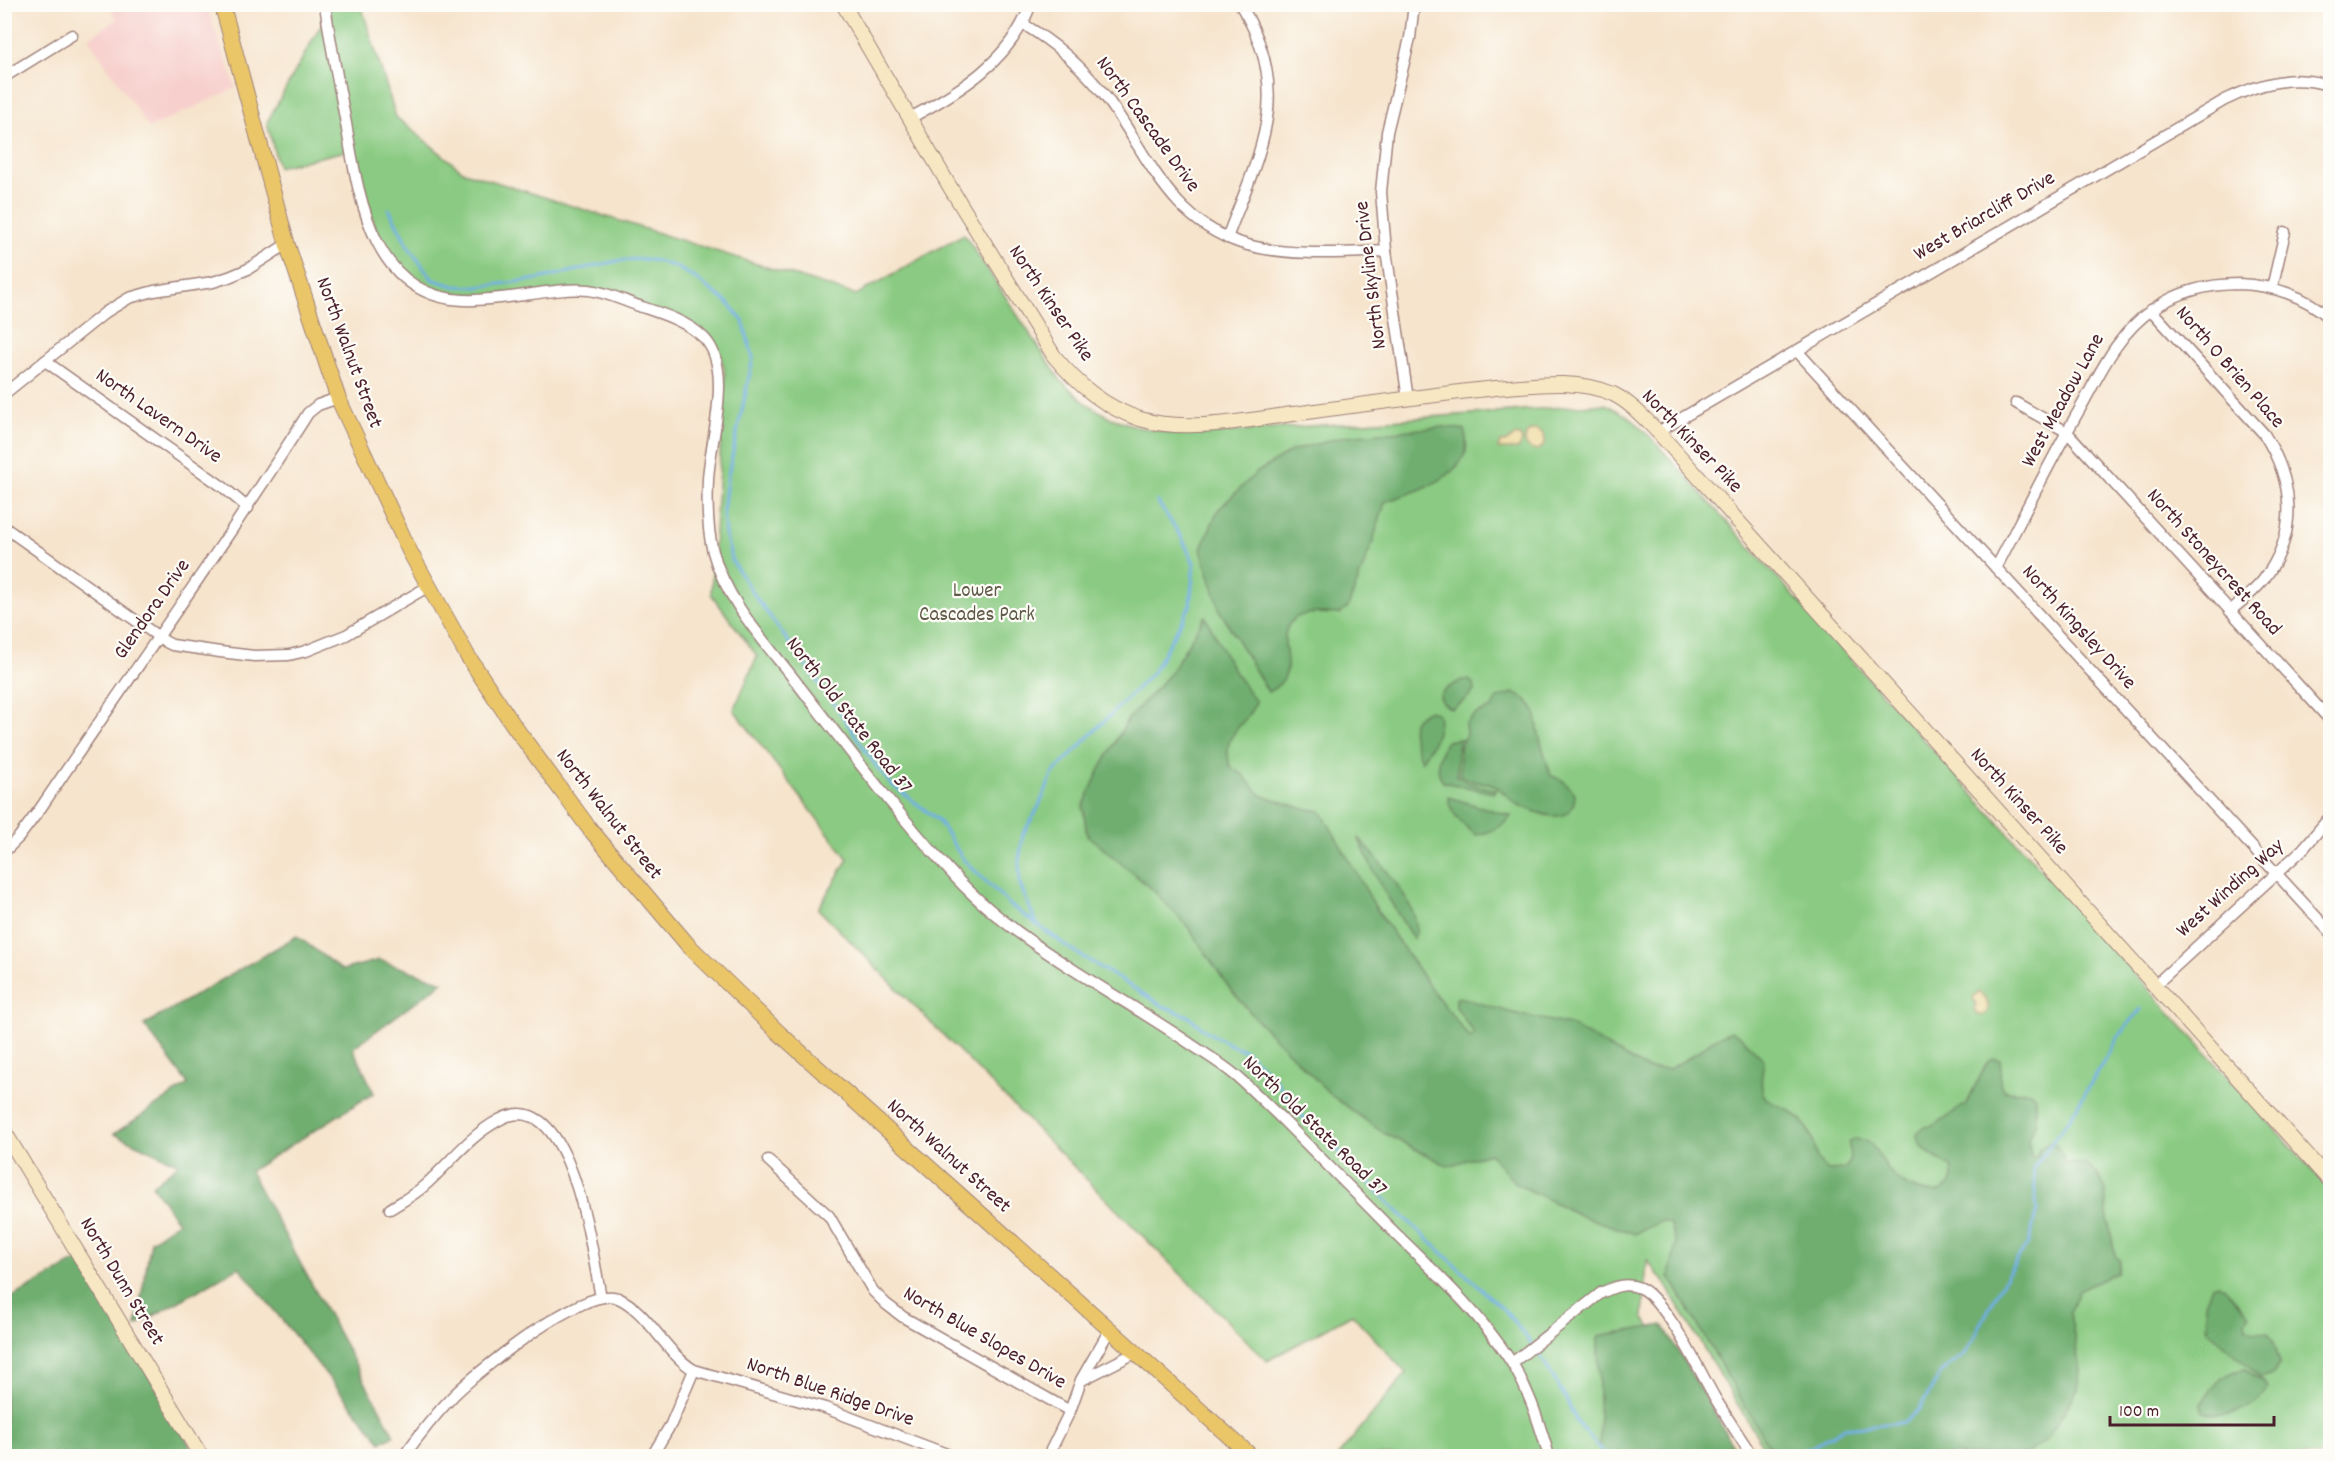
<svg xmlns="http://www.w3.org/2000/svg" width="2335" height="1461" viewBox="0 0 2335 1461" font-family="Dekko,sans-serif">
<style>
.built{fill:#f7d0cd}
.green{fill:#8aca82;stroke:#6a7456;stroke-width:1.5}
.forest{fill:#6fae70;stroke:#5c664e;stroke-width:1.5}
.sand{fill:#eeda9e;stroke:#9c7c64;stroke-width:1.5}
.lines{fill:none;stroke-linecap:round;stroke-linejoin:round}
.stream{stroke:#71afe4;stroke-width:3}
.street-casing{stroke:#a0827c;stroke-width:13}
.secondary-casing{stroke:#a0827c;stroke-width:16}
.primary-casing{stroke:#a0827c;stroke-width:17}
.street{stroke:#fff;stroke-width:10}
.secondary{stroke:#f7e8c3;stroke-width:14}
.primary{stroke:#eac669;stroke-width:15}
.labels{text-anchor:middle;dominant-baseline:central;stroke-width:4.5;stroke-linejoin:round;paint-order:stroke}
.street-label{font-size:21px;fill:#4a1f2b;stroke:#fdfcf7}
.park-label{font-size:21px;fill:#605b49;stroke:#fdfcf7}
</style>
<rect width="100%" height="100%" fill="#fdfcf7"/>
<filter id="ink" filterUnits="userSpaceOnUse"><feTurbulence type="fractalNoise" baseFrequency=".0167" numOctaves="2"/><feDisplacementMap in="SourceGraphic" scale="12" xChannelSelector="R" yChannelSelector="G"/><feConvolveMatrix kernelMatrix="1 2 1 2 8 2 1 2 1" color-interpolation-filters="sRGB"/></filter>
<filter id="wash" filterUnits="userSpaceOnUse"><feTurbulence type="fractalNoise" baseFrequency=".008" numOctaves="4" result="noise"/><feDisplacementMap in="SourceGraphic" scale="24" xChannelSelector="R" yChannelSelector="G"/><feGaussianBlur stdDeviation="1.35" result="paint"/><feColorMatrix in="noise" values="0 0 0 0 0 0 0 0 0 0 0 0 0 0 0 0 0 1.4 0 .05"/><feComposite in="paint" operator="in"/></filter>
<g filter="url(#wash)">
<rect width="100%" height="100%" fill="#f6e4cc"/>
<polygon class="built" points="109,5 206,5 236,88 149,128 88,38 117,19"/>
<path class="green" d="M332,5H361L396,117L464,172L856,295L964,234L1061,381L1087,404L1111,418L1138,427L1171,433L1203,434L1605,404L1630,417L1654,441L2330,1190V1456H1769L1665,1284L1647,1260L1643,1317L1732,1456H1338L1406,1373L1352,1314L1267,1361L818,909L848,859L734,710L757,656L711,594L725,376C724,362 720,352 712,341L613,292L485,295H457L429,289L411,277L394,262L380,241L350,150L278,167L267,122Z"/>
<g class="forest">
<path d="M1444,427L1465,430C1466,437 1468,448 1465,454C1452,483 1412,492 1385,502L1372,544L1348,607L1340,614C1327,614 1305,610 1294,619C1269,640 1308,673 1268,692L1220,611L1201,549L1218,510L1256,473L1291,451L1346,436Z"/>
<path d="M1205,616L1232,668L1256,702C1244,730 1221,730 1230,767L1242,774L1261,795L1301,808L1321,811L1379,913L1432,990L1470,1038L1474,1033L1456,1007V999L1459,997L1513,1013L1570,1025L1647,1069H1669L1690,1057L1717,1037L1732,1031L1739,1035L1764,1060C1763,1070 1759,1083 1763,1093C1767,1104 1782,1105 1790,1111C1807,1122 1815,1141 1817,1160L1828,1170L1844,1169L1850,1162L1849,1143L1854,1139L1868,1141C1878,1151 1883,1164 1893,1175C1902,1185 1923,1194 1937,1192C1943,1191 1948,1186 1952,1181V1168C1940,1159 1916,1150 1917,1133L1924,1127L1933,1126L1966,1104L1987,1063L1994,1058L2000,1060C2003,1071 1994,1089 2009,1091C2016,1093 2023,1090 2030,1092L2036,1098V1122L2028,1141L2032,1158L2037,1157L2039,1149L2048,1142C2060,1145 2061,1152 2065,1163L2085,1164L2098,1175L2105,1190L2107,1214L2115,1255L2120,1262L2117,1272L2079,1291L2070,1313L2080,1371L2078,1389L2047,1439L2025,1456H1774L1669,1276L1676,1243L1670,1224L1662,1221L1635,1234L1581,1216L1515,1183L1489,1153L1448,1166L1382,1132L1332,1096L1257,1020L1230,989L1188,927L1152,889L1087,835L1083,807L1098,773L1128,719L1169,675Z"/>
<polygon points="1462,680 1469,680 1474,684 1475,690 1465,700 1451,709 1442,702 1440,696 1444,690"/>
<path d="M1513,693C1537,703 1535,711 1539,734C1542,748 1547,762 1551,776L1561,779L1575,793C1575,830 1538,814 1517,804C1508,799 1502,788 1491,784C1487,782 1481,783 1477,782C1471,781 1465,778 1460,775V747L1466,734L1465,724L1476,714L1492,708L1497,698Z"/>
<path d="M1429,710L1438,714C1442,731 1430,748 1421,762C1414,738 1402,723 1429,710Z"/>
<path d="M1460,739L1457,754V776L1468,783L1496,790L1493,793L1443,782C1434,768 1438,755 1447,741Z"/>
<path d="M1448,797L1511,816C1501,828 1491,832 1476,835C1463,825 1450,814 1448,797Z"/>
<path d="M1358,837C1374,855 1431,917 1413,939L1378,881Z"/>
<polygon points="297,936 342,970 379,960 443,982 353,1048 374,1093 250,1171 394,1435 381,1442 239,1267 136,1326 151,1241 178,1222 152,1185 179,1164 114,1134 188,1084 144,1025"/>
<polygon points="80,1259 196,1456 5,1456 4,1302"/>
<polygon points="2219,1284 2223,1286 2249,1315 2245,1322 2246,1327 2251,1331 2268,1333 2274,1343 2280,1363 2273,1374 2261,1378 2208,1331 2205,1303 2212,1286"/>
<polygon points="1663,1325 1739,1456 1600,1456 1598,1336"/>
<path d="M2244,1369L2264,1382L2267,1388C2257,1410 2224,1420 2203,1412L2201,1404C2215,1385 2220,1374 2244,1369Z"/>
</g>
<g class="sand">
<circle cx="1535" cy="440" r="10"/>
<polygon points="1516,435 1521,437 1522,442 1518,449 1498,449 1500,442 1507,442"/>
<path d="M1979,992C1987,998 1992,1009 1984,1015H1978L1974,1010L1976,1004L1973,997Z"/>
</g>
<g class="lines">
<g class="stream">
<polyline points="389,209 408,246 432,279 454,286 477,287 538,279 617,261 639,259 658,261 676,267 692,276 727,302 743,321 753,358 727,480 723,511 725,533 732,561 757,599 833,702 876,766 890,783 938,820 963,859 1010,905 1072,950 1163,1006 1188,1016 1206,1031 1229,1044 1246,1051 1276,1080 1289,1102 1311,1125 1337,1149 1394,1208 1505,1311 1532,1344"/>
<polyline points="1036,922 1020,885 1019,861 1023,834 1038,808 1053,773 1153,672 1190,606 1194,563 1182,538 1157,501"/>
<polyline points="1536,1349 1564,1395 1577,1422 1606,1456"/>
<polyline points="1786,1456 1812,1447 1843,1428 1905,1422 1920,1408 1941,1373 1952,1363 1965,1355 2006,1276 2029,1242 2037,1210 2033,1169 2077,1107 2120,1034 2141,1009"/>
</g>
</g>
</g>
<g filter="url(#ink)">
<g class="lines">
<defs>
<g id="street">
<path d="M325,4C330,43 338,80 345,118C358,190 369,297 464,300C505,302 549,287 589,290C606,292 622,300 639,306C660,313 687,321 704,338C734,368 710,441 708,479C707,503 707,529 713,552C726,601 766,643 797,683C846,746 894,810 948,869C1013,943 1112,990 1192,1045C1207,1055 1222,1064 1235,1075C1251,1088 1266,1104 1281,1118C1315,1152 1349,1187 1384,1222C1427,1265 1476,1308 1510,1360C1529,1389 1539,1423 1549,1456"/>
<path d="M1023,24C1055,43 1081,65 1105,96C1148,152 1166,218 1241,243C1283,257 1342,253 1386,251"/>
<polyline points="4,77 72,35"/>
<polyline points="2327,84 2330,65"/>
<path d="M910,118C961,91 1010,61 1031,4"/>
<path d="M1227,238C1260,151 1295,92 1240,4"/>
<polyline points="2272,288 2285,232"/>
<path d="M2151,310L2264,434C2294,481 2299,533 2264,579C2255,591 2242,601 2230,611"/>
<polyline points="1797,351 2330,932"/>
<polyline points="45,361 223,487 248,508"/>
<polyline points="4,394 106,312 129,298 154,291 213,282 229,277 248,269 287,244"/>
<polyline points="1408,399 1386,251 1381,192 1387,132 1410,38 1414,4"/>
<polyline points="2016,403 2067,432 2330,720"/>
<path d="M1658,432L2225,100C2258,84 2294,73 2330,86"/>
<polyline points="4,527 166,642 172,645 220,652 254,656 289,655 306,651 346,635 429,586"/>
<path d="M1996,568C2024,514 2051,459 2081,407C2101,371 2118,333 2153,309C2178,292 2208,284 2239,284C2272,285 2305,296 2330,318"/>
<path d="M4,852L19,837L40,809C129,677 223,548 308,413L318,405L338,398"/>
<polyline points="2154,986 2303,849 2330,817"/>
<polyline points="768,1160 829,1216 873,1291 886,1304 903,1317 1070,1411"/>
<path d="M390,1209C401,1202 414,1195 424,1186C449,1164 469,1136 499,1120C572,1080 592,1256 601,1297"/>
<path d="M1512,1363L1601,1293C1614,1287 1625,1282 1640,1288C1666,1300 1700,1372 1715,1398C1727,1418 1740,1437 1752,1456"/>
<polyline points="1082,1380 1135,1353"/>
<path d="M404,1456C419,1435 435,1415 453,1396C478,1371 584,1285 618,1298C648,1311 665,1353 694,1370L825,1408L952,1456"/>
<polyline points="652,1456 671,1424 694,1370"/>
<polyline points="1048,1456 1070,1411 1081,1380 1109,1331"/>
</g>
<g id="secondary">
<path d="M843,4L950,187L1054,356C1078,385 1104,407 1140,419C1186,433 1247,420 1293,414C1361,405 1428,395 1496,388C1534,385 1577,378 1613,394C1631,403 1644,418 1658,432L2330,1181"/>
<polyline points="4,1131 201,1456"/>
</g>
<polyline id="primary" points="222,4 287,244 338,398 410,552 467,655 514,726 589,828 688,945 779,1033 1251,1456"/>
</defs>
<use href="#street" class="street-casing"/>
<use href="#secondary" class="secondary-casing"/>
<use href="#primary" class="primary-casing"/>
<use href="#street" class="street"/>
<use href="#secondary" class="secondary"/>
<use href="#primary" class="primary"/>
</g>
</g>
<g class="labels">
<g class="street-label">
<text transform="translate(1147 125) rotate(54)">North Cascade Drive</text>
<text transform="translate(1985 217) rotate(-30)">West Briarcliff Drive</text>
<text transform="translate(1372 275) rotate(-97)">North Skyline Drive</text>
<text transform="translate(1050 304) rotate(56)">North Kinser Pike</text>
<text transform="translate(348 353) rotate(70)">North Walnut Street</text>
<text transform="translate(2229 368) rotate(49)">North O Brien Place</text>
<text transform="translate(2064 401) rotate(-61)">West Meadow Lane</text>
<text transform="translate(158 417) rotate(35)">North Lavern Drive</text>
<text transform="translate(1691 442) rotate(46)">North Kinser Pike</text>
<text transform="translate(2213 563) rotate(48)">North Stoneycrest Road</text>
<text transform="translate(153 610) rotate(-55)">Glendora Drive</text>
<text transform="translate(2078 628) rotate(48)">North Kingsley Drive</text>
<text transform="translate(848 716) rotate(52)">North Old State Road 37</text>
<text transform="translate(2018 802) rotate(48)">North Kinser Pike</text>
<text transform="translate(608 815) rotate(52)">North Walnut Street</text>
<text transform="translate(2231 889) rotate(-42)">West Winding Way</text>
<text transform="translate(1314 1127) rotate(44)">North Old State Road 37</text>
<text transform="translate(948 1157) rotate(42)">North Walnut Street</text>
<text transform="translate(121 1282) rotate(59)">North Dunn Street</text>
<text transform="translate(984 1339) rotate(30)">North Blue Slopes Drive</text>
<text transform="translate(830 1393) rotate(19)">North Blue Ridge Drive</text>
</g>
<g class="park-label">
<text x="977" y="592">Lower<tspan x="977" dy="24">Cascades Park</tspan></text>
</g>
</g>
<rect width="2335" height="1461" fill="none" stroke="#fdfcf7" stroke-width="24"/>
<path d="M2110 1416v9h164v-9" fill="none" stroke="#4a1f2b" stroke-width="3"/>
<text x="2119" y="1416" font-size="18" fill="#4a1f2b" stroke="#fdfcf7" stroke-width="4.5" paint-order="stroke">100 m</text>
</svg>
